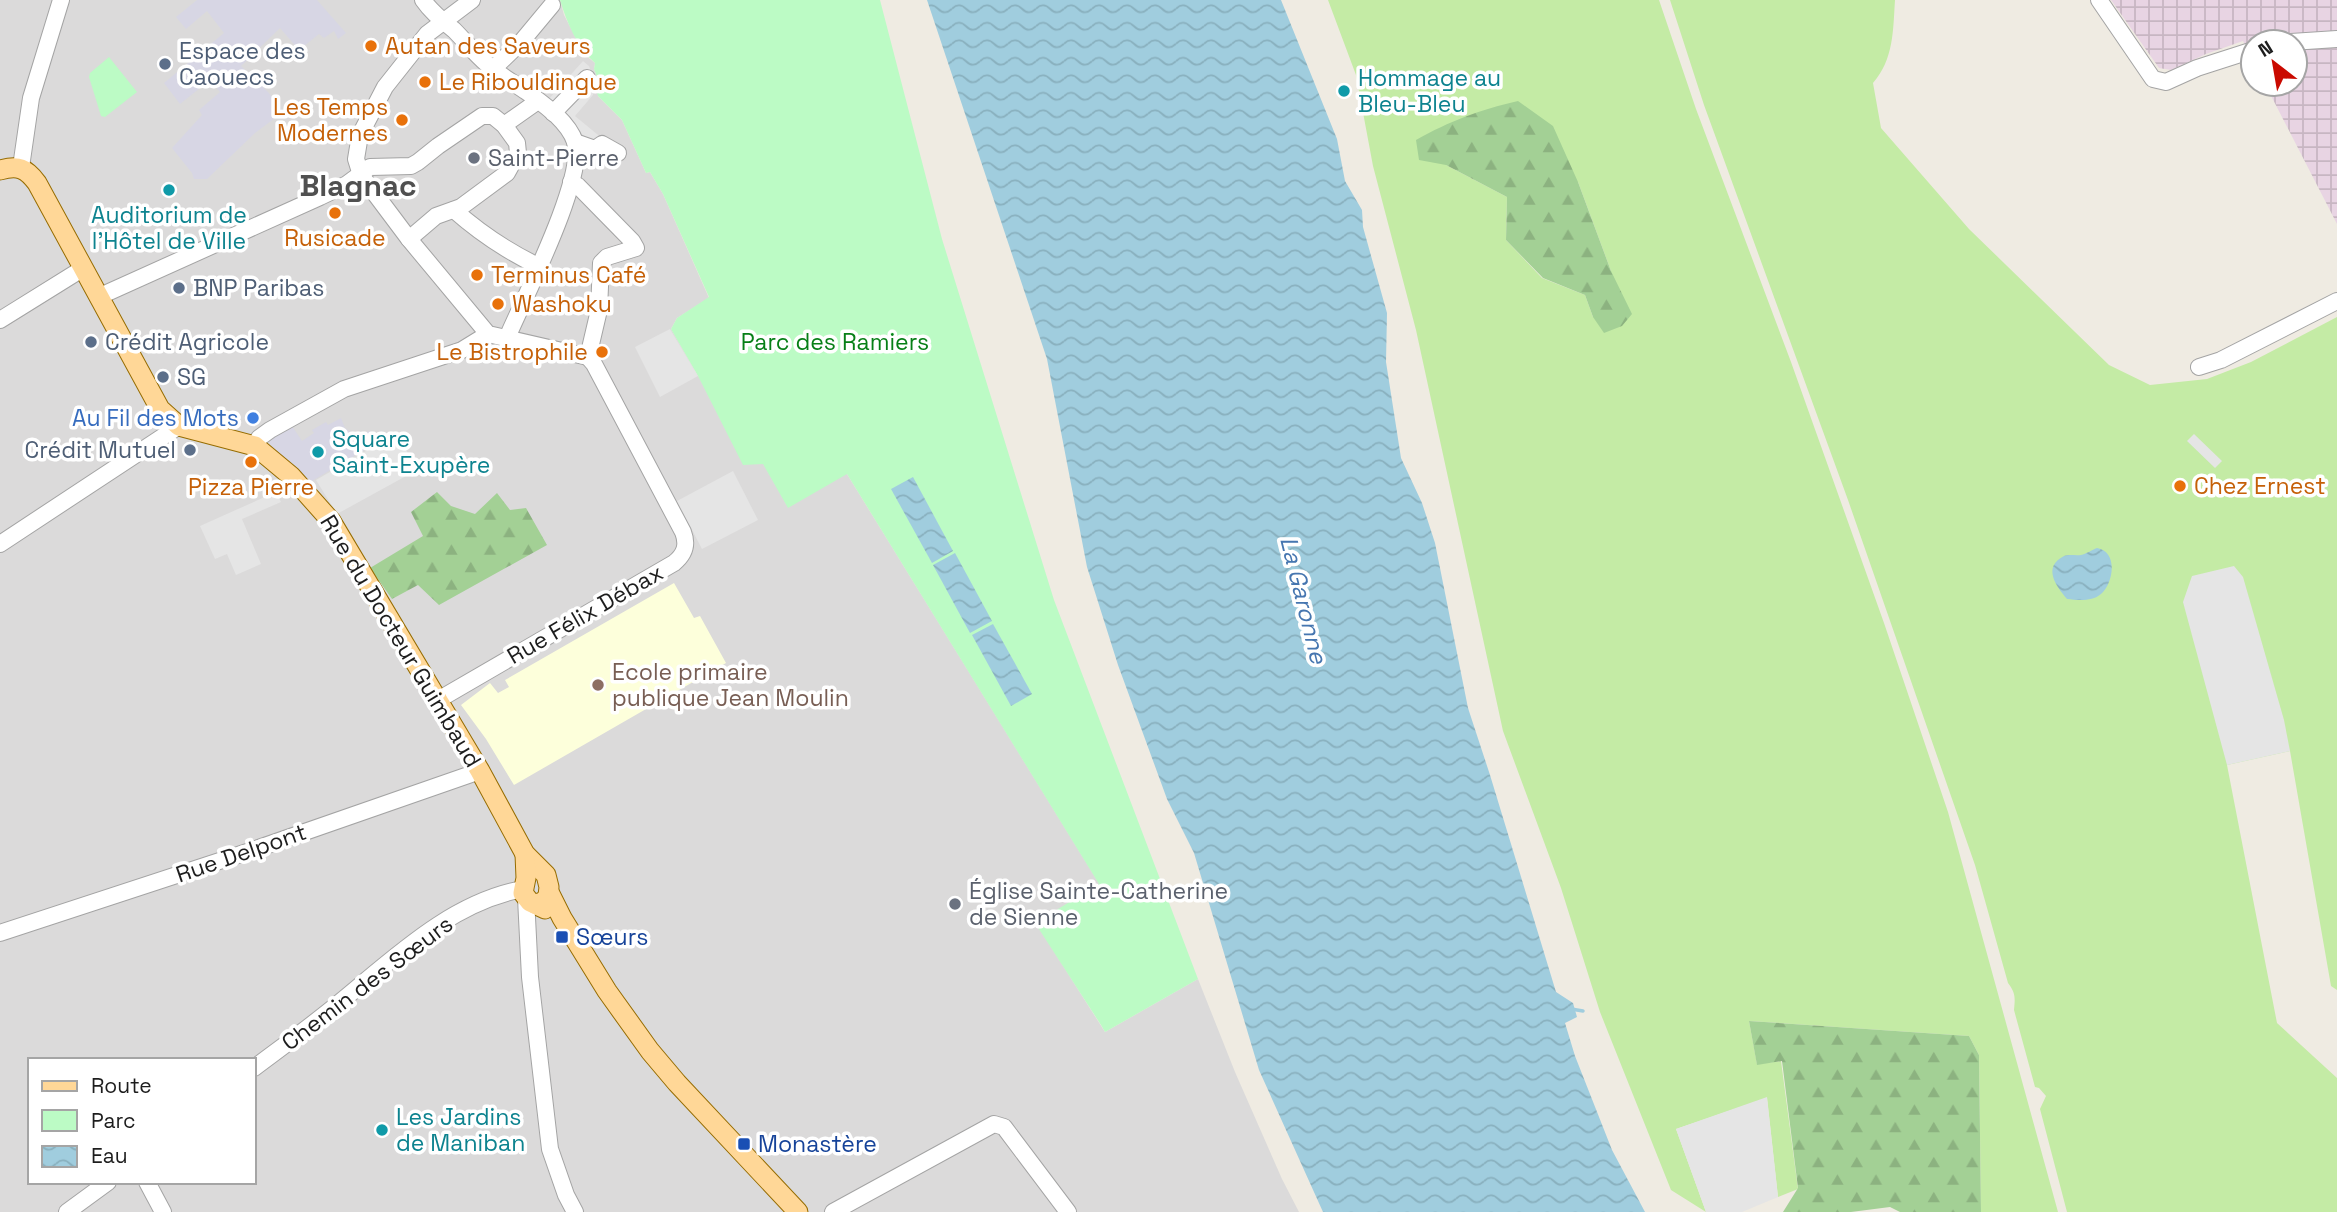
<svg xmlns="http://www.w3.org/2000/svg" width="2337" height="1212" viewBox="0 0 2337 1212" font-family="'Space Grotesk',sans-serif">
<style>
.residential{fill:#dbdada;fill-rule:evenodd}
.industrial{fill:url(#industrial-grid)}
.education{fill:#fdffdb}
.grass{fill:#c4eba5;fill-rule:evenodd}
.forest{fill:url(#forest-firs)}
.park{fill:#bcfbc5}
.parking{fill:#e5e5e5}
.plaza{fill:#d7d6e4}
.water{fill:url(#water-waves)}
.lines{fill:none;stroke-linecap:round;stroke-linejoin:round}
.stream{stroke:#a0cdde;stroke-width:3.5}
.minor-casing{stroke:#a4a4a4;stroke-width:18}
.major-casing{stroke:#966c00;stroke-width:21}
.minor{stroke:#fff;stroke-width:16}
.major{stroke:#ffd797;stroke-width:19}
.food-dot{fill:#e8710a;stroke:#fff;stroke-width:2.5}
.service-dot{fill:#5c6f8a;stroke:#fff;stroke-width:2.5}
.culture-dot{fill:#0f9aa8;stroke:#fff;stroke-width:2.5}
.worship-dot{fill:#6b7280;stroke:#fff;stroke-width:2.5}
.shop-dot{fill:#3f7fe0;stroke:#fff;stroke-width:2.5}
.education-dot{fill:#8d6e63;stroke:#fff;stroke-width:2.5}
.transit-dot{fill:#1a4fb4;stroke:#fff;stroke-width:2.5}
.labels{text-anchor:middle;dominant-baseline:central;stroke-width:7;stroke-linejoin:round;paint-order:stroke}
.food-label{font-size:23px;fill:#c56008;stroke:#fff;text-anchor:start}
.service-label{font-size:23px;fill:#4e5e75;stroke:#fff;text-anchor:start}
.culture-label{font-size:23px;fill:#0d838f;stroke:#fff;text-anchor:start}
.worship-label{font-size:23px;fill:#5b616d;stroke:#fff;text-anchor:start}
.park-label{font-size:23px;fill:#077f17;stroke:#fff}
.shop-label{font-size:23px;fill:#366cbe;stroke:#fff;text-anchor:end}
.street-label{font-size:23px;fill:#1d1d1d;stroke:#fff}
.education-label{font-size:23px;fill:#785e54;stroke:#fff;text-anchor:start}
.transit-label{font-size:23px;fill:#164399;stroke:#fff;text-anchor:start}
.water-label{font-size:24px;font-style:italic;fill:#4676b0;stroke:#fff}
.district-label{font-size:30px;font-weight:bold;fill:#505050;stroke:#fff}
</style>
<defs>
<pattern id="industrial-grid" width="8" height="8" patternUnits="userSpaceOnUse" patternTransform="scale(1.75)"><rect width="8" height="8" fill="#e8d4e3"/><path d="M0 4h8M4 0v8" fill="none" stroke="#c7b6c2"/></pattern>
<pattern id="forest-firs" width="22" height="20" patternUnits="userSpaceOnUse" patternTransform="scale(1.75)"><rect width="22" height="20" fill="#a3d095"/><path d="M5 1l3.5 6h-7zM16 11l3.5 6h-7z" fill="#8cb280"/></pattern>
<pattern id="water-waves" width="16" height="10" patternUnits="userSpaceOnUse" patternTransform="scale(1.75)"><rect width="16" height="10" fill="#a0cdde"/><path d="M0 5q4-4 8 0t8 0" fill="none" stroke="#89b0be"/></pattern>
</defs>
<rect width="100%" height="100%" fill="#efebe2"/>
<path class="residential" d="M0,0H560L564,15L584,54L595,63L594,69L599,82L598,96L622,120L646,173L650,172L663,194L709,298L677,318L671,329L698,376L763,464L847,474L1100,885L1036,923L1105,1032L1198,979L1235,1072L1282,1179L1299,1212H0ZM30,1060H254V1182H30Z"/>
<polygon class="industrial" points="2111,0 2337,0 2337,224 2265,84 2295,84 2295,42 2253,42 2253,61 2243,41 2206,54 2171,70 2159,68"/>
<polygon class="education" points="674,583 694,618 700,616 726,663 514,785 486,739 461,705 490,683 498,693 509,687 505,680"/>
<g class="grass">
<path d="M1328,0H1659L1696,109L1791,362L1884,623L1948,812L2058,1212H1981L1979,1055L1969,1036L1749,1021L1757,1064L1781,1061L1798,1189L1778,1197L1767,1098L1676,1129L1706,1212L1671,1190L1600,1012L1561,888L1503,731L1416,330L1373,166L1356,75ZM1446,165L1578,182L1611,271L1593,317L1585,295L1542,278L1506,240L1507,197Z"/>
<path d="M1670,0H1895C1893,30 1894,59 1873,83L1881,128L1969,229L2109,365L2150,385L2207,379L2251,362L2337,317V990L2331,986L2290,751L2227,765L2277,1023L2337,1078V1212H2067L2040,1109L2046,1096L2039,1088L2035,1087L2014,1010C2015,999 2016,993 2008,983L1975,865L1848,500L1704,105Z"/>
</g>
<g class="forest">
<path d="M1518,101L1553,126L1578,182L1611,271L1632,314L1622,326L1604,333L1593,317L1585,295L1543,278L1506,240L1507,197L1446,165L1419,160L1416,140C1450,121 1479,110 1518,101Z"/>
<polygon points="437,492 451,506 475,514 497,493 510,510 526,508 547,545 439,605 418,585 392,599 370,568 423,536 411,512"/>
<polygon points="1749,1021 1969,1036 1979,1055 1981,1212 1900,1212 1890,1207 1851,1212 1783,1212 1798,1188 1782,1061 1757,1065"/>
</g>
<g class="park">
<path d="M560,0H880L942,239L1054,600L1198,979L1105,1032L1101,1025L1035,923L1099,884L847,474L788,508L763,464L743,465L698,376L671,329L677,318L709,297L663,194L650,172L646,173L622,120L598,96L596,89L599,82L594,69L595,63C577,47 567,23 560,0Z"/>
<polygon points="109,57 137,92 105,117 101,116 89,77 90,73"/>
</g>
<g class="parking">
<polygon points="583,61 589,66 595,81 593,95 575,116 603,139 595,145 569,123 548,100"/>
<polygon points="670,329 698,376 660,397 635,347"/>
<polygon points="397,433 417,470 337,514 316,480"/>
<polygon points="2194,434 2222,461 2215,468 2187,441"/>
<polygon points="733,471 758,520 702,549 677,501"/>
<polygon points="276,492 281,502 242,519 261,564 236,575 227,554 215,559 200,526"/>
<polygon points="2234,566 2243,577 2284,720 2290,751 2227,765 2183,602 2192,576"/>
<polygon points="1767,1097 1778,1197 1742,1212 1706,1212 1676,1129"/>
</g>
<g class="plaza">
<polygon points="197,0 317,0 346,33 338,39 334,31 324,38 319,34 299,50 280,28 241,66 268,92 283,112 255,133 207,179 194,179 192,173 172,148 202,115 199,110 220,92 210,80 180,104 164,83 224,33 207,11 186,29 176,17"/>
<polygon points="341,418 345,428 352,433 361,434 370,431 376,443 307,484 270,445 269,440 290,423 302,441 314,433 312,430 326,422 328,425"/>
</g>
<g class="water">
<polygon points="927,0 1281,0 1337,139 1345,181 1362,210 1363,227 1387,313 1386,362 1401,458 1422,503 1435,543 1468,708 1490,775 1556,992 1573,1003 1577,1017 1565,1023 1575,1056 1612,1150 1645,1212 1323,1212 1259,1070 1194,853 1167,799 1118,665 1087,567 1047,359"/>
<polygon points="913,477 953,551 932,563 891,489"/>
<path d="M2097,548C2118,551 2114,583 2101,594C2092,602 2077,600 2067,599C2056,586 2042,567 2064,556C2069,554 2076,556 2081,555C2086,554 2092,550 2097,548Z"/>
<polygon points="955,553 992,621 970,633 933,565"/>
<polygon points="993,624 1032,694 1011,706 972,635"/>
</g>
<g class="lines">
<polyline class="stream" points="1571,1009 1583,1011"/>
<defs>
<g id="minor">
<path d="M423,0C432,13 442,20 454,30C465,41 475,54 487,64C499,75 514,83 527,92C543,104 568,121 575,142C586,178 523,300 507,338"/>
<polyline points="472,0 427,34 385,87 360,135 356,159 361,175 409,239 488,334 588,357"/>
<polyline points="2099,0 2153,79 2166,82 2197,68 2253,50"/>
<polyline points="2291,42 2337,39"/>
<polyline points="493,69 522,41 552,5"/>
<polyline points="553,113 587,78"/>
<polyline points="504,125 538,101"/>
<polyline points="575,142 595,149 602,144 618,153"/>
<polyline points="21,167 31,98 61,0"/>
<polyline points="571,182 578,186 632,241 636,248 607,257 601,263 599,310 588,357"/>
<path d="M454,210C480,233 507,251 538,266"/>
<polyline points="98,297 320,197 347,184 370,167 411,166 418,162 438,146 482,116 493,116 504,125 517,143 518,153 507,173 461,207 436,216 409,239"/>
<polyline points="0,320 82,269"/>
<polyline points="2199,367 2221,360 2337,301"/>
<polyline points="255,446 259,438 270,430 344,389 462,350 488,334"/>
<polyline points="0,544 179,426"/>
<path d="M438,700L674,563C685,554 688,545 683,532L594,364L588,357"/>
<polyline points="526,898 530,977 550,1149 566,1195 575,1212"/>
<polyline points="0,933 250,851 480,771"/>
<path d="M254,1068C282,1047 311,1026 339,1003C393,959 451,902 523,889"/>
<polyline points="147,1182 163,1212"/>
<polyline points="67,1212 108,1182"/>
<polyline points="833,1212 994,1124 1004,1127 1068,1212"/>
</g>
<g id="major">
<path d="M0,170C18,165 26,168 37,183L160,409L179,426L255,446L291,476L331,521L480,771L525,854L546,875L549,887L548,896L543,902L535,904"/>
<polyline points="525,854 526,878 523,893 530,902 545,909"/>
<polyline points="549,892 562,918 607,991 650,1051 677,1083 798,1212"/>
</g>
</defs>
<use href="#minor" class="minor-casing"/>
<use href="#major" class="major-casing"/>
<use href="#minor" class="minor"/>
<use href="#major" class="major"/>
</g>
<g class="food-dot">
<circle cx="371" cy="46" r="7"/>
<circle cx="425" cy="82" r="7"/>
<circle cx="402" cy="120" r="7"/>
<circle cx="335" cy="213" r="7"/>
<circle cx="477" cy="275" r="7"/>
<circle cx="498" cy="304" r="7"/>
<circle cx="602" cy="352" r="7"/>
<circle cx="251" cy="462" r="7"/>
<circle cx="2180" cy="486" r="7"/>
</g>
<g class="service-dot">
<circle cx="165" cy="64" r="7"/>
<circle cx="179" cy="288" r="7"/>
<circle cx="91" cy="342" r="7"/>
<circle cx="163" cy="377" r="7"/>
<circle cx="190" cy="450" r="7"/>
</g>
<g class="culture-dot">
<circle cx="1344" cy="91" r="7"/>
<circle cx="169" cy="190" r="7"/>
<circle cx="318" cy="452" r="7"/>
<circle cx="382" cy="1130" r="7"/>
</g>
<g class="worship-dot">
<circle cx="474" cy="158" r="7"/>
<circle cx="955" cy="904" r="7"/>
</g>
<circle class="shop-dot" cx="253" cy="418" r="7"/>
<circle class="education-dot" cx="598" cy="685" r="7"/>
<g class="transit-dot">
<rect x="555" y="930" width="14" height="14" rx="3.5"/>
<rect x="737" y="1137" width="14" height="14" rx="3.5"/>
</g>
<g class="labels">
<g class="food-label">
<text x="385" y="46">Autan des Saveurs</text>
<text x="439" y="82">Le Ribouldingue</text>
<text x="388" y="107" text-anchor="end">Les Temps<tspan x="388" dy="26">Modernes</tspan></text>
<text x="335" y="238" text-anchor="middle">Rusicade</text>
<text x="491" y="275">Terminus Café</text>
<text x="512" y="304">Washoku</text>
<text x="588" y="352" text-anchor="end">Le Bistrophile</text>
<text x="2194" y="486">Chez Ernest</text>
<text x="251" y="487" text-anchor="middle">Pizza Pierre</text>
</g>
<g class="service-label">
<text x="179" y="51">Espace des<tspan x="179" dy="26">Caouecs</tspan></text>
<text x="193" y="288">BNP Paribas</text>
<text x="105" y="342">Crédit Agricole</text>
<text x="177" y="377">SG</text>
<text x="176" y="450" text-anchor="end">Crédit Mutuel</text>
</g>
<g class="culture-label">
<text x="1358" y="78">Hommage au<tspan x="1358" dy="26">Bleu-Bleu</tspan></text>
<text x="169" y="215" text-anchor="middle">Auditorium de<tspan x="169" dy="26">l'Hôtel de Ville</tspan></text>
<text x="332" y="439">Square<tspan x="332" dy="26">Saint-Exupère</tspan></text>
<text x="396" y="1117">Les Jardins<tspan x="396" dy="26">de Maniban</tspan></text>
</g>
<g class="worship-label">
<text x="488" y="158">Saint-Pierre</text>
<text x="969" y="891">Église Sainte-Catherine<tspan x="969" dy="26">de Sienne</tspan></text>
</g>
<g class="park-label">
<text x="835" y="342">Parc des Ramiers</text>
</g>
<g class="shop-label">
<text x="239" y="418">Au Fil des Mots</text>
</g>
<g class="street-label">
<text transform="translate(585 614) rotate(-30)">Rue Félix Débax</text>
<text transform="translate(401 641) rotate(59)">Rue du Docteur Guimbaud</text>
<text transform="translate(241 853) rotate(-19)">Rue Delpont</text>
<text transform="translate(367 983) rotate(-37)">Chemin des Sœurs</text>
</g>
<g class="education-label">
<text x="612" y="672">Ecole primaire<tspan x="612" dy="26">publique Jean Moulin</tspan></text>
</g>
<g class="transit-label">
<text x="576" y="937">Sœurs</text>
<text x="758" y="1144">Monastère</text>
</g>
<g class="water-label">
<text transform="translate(1304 600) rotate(76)">La Garonne</text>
</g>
<g class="district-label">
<text x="358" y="185">Blagnac</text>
</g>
</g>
<rect x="28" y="1058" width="228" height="126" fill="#ffffff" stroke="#a5a5a5" stroke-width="2"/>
<rect x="42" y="1081" width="35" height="10" fill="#ffd797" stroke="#a5a5a5" stroke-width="2"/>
<text x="91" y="1093" font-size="21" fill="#1d1d1d">Route</text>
<rect x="42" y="1110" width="35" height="21" fill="#bcfbc5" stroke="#a5a5a5" stroke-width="2"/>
<text x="91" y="1128" font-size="21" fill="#1d1d1d">Parc</text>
<rect x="42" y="1146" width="35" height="21" fill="url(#water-waves)" stroke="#a5a5a5" stroke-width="2"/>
<text x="91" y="1163" font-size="21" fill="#1d1d1d">Eau</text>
<g transform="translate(2274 63) rotate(329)"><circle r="33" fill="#ffffff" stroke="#a5a5a5" stroke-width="2"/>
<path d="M0-5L12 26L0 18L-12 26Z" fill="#ca0a00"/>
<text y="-10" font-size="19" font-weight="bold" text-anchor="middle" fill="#1d1d1d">N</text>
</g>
</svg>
